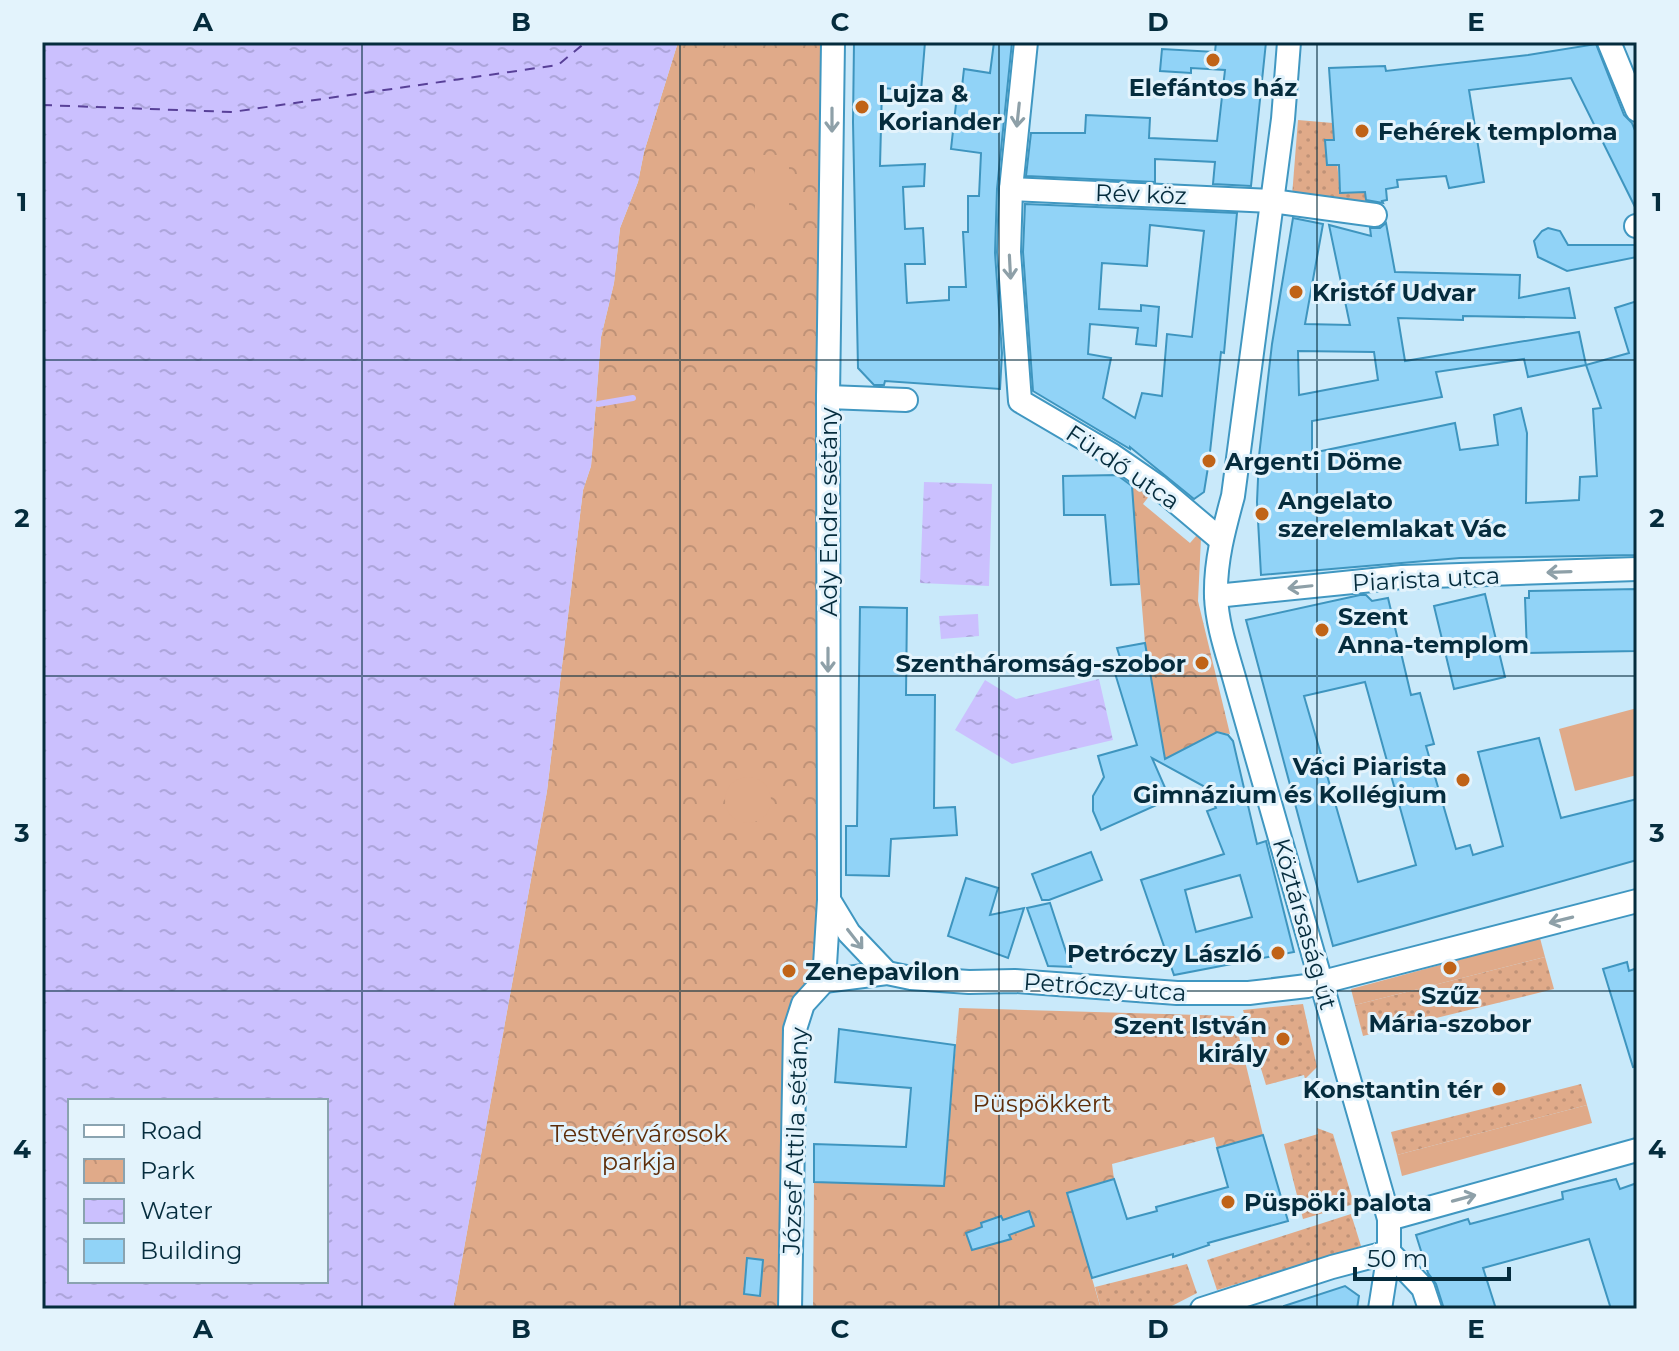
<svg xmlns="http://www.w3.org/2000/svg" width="1679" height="1351" viewBox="0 0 1679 1351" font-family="Montserrat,sans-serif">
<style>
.grass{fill:url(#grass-dots)}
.park{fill:url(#park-crowns)}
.garden{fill:#e0aa89}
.water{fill:url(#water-ripples);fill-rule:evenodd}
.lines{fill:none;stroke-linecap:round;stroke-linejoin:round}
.stream{stroke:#cbc0fe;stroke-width:6}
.ferry{stroke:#584098;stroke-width:2;stroke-dasharray:10 8;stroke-linecap:butt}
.building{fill:#91d3f7;stroke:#3e95bf;stroke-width:2;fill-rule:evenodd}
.minor-casing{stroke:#4097c1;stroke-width:26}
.minor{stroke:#fff;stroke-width:22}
.oneway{stroke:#8ea0a8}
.grid{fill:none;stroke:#052c3d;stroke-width:2;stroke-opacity:0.55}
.poi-dot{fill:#c06317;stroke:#e3f3fc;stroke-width:3}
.labels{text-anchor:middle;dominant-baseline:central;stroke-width:6;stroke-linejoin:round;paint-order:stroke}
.poi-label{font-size:24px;font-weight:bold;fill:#052c3d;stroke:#e3f3fc;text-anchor:start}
.street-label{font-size:24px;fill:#052c3d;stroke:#e3f3fc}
.park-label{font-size:24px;fill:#5e2e0a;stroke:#e3f3fc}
.neatline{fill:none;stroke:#052c3d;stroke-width:3}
.grid-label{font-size:26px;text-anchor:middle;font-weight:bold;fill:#052c3d}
</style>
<defs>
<pattern id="grass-dots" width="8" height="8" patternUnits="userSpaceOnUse" patternTransform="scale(2)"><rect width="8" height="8" fill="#e0aa89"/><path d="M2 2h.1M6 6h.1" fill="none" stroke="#bf9277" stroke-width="1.8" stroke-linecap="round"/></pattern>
<pattern id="park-crowns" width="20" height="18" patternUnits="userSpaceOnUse" patternTransform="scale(2)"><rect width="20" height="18" fill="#e0aa89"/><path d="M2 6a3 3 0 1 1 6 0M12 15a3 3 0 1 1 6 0" fill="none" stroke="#bf9277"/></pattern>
<pattern id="water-ripples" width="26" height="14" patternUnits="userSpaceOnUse" patternTransform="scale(2)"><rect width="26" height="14" fill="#cbc0fe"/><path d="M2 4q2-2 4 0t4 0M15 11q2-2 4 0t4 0" fill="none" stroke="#ada5db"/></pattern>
</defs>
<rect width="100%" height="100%" fill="#c9e9fa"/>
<g class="grass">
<polygon points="1298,120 1333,123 1340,192 1365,192 1367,203 1292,196"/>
<polygon points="1545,957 1554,989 1363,1036 1355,1005"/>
<polygon points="1303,1004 1317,1067 1305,1079 1304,1075 1266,1085 1243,1010"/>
<polygon points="1581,1084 1587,1105 1397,1155 1391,1132"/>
<polygon points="1317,1128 1333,1134 1354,1204 1303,1219 1284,1144 1318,1134"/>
<polygon points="1351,1214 1361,1246 1217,1290 1207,1260"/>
<polygon points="1187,1264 1197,1293 1166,1309 1101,1309 1095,1287"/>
</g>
<g class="park">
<polygon points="678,42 833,42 825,951 803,1004 790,1309 453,1309 547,791 583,490 591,466 601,337 614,283 620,228 638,182 644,152"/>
<polygon points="1131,475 1157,486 1143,504 1190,543 1197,535 1201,538 1198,601 1230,734 1217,732 1165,759 1145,643"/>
<polygon points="959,1008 1234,1016 1263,1135 1217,1148 1214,1137 1112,1164 1114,1179 1067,1193 1101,1309 813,1309 814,1182 944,1185"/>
</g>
<g class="garden">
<rect x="755" y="155" width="34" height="75"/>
<polygon points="1637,708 1637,775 1575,791 1559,729"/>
<circle cx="748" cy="800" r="23"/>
<polygon points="1540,938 1545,957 1355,1005 1351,989"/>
<polygon points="1587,1105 1592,1123 1402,1176 1397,1155"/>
</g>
<g class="water">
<path d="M42,42H678L644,152L638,182L620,228L614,283L601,337L591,466L583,490L547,791L453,1309H42ZM70,1101H326V1281H70Z"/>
<polygon points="924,482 992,484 989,586 920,583"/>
<polygon points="978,614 979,636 941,639 939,616"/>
<polygon points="1099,679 1113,740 1012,764 955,730 985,680 1016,699"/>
</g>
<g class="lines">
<polyline class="stream" points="598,404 633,398"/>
<polyline class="ferry" points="42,105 232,112 558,65 586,42"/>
</g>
<g class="building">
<polygon points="854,42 925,42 921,91 882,88 880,166 925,164 924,186 903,187 905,229 923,228 925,264 905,264 907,303 949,300 949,287 966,287 963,232 968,232 968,196 979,196 981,153 951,149 958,86 962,87 964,69 990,73 994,42 1012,42 997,189 995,253 1002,353 1000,389 885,381 884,385 874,385 858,368 853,122"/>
<polygon points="1216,42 1266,42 1251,186 1213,184 1215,162 1155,159 1155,182 1026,176 1031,133 1085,133 1086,115 1150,118 1149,138 1217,141 1225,70 1191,68 1191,73 1160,71 1162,49 1215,52"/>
<polygon points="1596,44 1624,115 1632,123 1637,135 1637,211 1571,78 1469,90 1484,182 1449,188 1446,176 1397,180 1398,187 1386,189 1387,200 1382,201 1383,203 1366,200 1365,192 1340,193 1339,165 1327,165 1325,140 1334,140 1329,68 1385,66 1386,71 1528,55"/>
<path d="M1025,204L1237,213L1224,353L1221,352L1209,461L1204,492L1194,499L1130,447V449L1033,391L1023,252ZM1150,225L1204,231L1192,337L1167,334L1162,396L1142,393L1135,418L1103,398L1111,358L1088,354L1090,324L1138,328L1136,344L1156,346L1159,307L1141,305V311L1099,309L1102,263L1147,266Z"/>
<path d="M1293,218L1323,224L1305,324L1350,325L1329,225L1371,236L1370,228H1380L1386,223L1395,272L1520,275L1519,298L1569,288L1575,318L1463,316V320L1398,318L1405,361L1579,332L1586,365L1629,353L1615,308L1637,301V555L1460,558L1261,575L1257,502L1259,456L1272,344ZM1298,351L1374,352L1378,380L1299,395ZM1524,359L1528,377L1586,365L1601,408L1593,409L1597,476L1580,477L1579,500L1526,503L1527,433L1521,408L1494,415L1498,445L1460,450L1455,423L1312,453V421L1442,397L1436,372Z"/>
<polygon points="1548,228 1560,231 1568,245 1637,245 1637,257 1567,271 1538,257 1534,241 1542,231"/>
<polygon points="1117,475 1132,486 1139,584 1111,585 1105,515 1064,515 1063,476"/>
<polygon points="1637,589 1637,651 1527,653 1525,598 1529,598 1529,591"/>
<polygon points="1485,594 1505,677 1454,689 1434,606"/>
<path d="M1360,595H1366L1372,601L1388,598L1411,695L1420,693L1434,744L1426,746L1456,849L1470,845L1473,855L1503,846L1478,752L1539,738L1561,818L1637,799V860L1333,946L1246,620ZM1365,682L1416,865L1358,882L1304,696Z"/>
<polygon points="860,607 907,608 906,695 935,695 934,808 955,807 957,835 891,839 889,876 846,875 846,826 857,826"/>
<path d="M1145,643L1165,759L1217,732L1228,735L1233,741L1257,844L1266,841L1294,952L1174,975L1141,880L1224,854L1207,811L1216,808L1207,788L1152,758L1170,799L1101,830L1093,811V796L1104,777L1098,756L1137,745L1114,670L1123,667L1117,648ZM1240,875L1252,917L1196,932L1185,890Z"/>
<polygon points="1091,852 1102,880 1049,900 1042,900 1032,874"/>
<polygon points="966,878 998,888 990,915 1024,908 1008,958 948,936"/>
<polygon points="1050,903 1071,967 1048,966 1027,908"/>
<polygon points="1627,962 1629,971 1637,968 1637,1066 1633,1067 1603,969"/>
<polygon points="839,1029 955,1045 944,1186 814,1182 814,1144 906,1147 911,1088 835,1082"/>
<polygon points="1263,1135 1288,1221 1208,1243 1209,1245 1173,1257 1173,1254 1092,1278 1067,1193 1114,1179 1127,1219 1157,1211 1156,1207 1228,1187 1217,1148"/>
<polygon points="1616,1179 1620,1189 1637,1183 1637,1309 1611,1309 1589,1239 1483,1268 1496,1309 1444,1309 1436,1284 1428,1273 1416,1235 1468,1219 1470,1224 1563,1199 1562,1192"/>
<polygon points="1029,1211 1034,1226 1009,1235 1011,1239 972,1250 966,1233 982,1227 981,1223 1001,1216 1003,1220"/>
<polygon points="747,1258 763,1260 760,1296 744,1294"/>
<polygon points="1345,1286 1359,1296 1357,1309 1284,1309 1284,1306"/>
</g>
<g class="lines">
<defs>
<g id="minor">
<polyline points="1026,42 1011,189 1009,252 1020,401 1112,455 1157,486 1221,540"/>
<path d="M1289,42L1283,119L1233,496C1224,529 1215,562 1216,596C1217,627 1229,658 1237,688L1389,1219V1252L1380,1309"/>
<polyline points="1609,42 1637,110"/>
<polyline points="1011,189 1272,201 1375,215"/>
<polyline points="1636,226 1637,226"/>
<polyline points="828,397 906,400"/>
<polyline points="1216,596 1402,577 1637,569"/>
<polyline points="829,900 849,933 887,973"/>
<polyline points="824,981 829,900 828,397 833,42"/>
<polyline points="824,981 887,973 911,978 969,982 1015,981 1177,993 1249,993 1307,986 1637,901"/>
<polyline points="1389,1219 1637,1150"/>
<polyline points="790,1309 795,1029 803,1004 824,981"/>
<polyline points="1202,1309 1332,1267 1389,1252 1423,1288 1430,1309"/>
</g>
</defs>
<use href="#minor" class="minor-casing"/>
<use href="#minor" class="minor"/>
</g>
<defs><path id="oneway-shaft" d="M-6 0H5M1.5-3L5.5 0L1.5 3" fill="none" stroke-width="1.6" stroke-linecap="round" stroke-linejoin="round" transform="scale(2)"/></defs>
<g class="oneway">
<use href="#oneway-shaft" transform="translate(1018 115) rotate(96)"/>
<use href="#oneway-shaft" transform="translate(832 120) rotate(90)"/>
<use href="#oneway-shaft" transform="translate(1010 267) rotate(87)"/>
<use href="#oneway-shaft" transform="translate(1559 572) rotate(178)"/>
<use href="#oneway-shaft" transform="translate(1300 587) rotate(174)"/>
<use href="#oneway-shaft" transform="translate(828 660) rotate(90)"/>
<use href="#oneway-shaft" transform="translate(1561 920) rotate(166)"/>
<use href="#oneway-shaft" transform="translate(855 939) rotate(52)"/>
<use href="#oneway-shaft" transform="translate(1464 1198) rotate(-15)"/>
</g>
<path class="grid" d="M362,42V1309M680,42V1309M999,42V1309M1317,42V1309M42,360H1637M42,676H1637M42,991H1637"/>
<g class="poi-dot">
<circle cx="1213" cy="60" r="8"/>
<circle cx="862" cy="107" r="8"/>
<circle cx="1362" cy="131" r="8"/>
<circle cx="1296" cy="292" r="8"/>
<circle cx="1209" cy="461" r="8"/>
<circle cx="1262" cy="514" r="8"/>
<circle cx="1322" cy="630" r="8"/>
<circle cx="1202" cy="663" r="8"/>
<circle cx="1463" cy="780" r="8"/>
<circle cx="1278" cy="953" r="8"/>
<circle cx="1450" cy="968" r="8"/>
<circle cx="789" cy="971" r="8"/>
<circle cx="1283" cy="1039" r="8"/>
<circle cx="1499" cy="1089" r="8"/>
<circle cx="1228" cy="1202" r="8"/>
</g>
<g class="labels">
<g class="poi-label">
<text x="1213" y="87" text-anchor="middle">Elefántos ház</text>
<text x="878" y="93">Lujza &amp;<tspan x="878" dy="28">Koriander</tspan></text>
<text x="1378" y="131">Fehérek temploma</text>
<text x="1312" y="292">Kristóf Udvar</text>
<text x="1225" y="461">Argenti Döme</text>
<text x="1278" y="500">Angelato<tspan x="1278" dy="28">szerelemlakat Vác</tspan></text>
<text x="1338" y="616">Szent<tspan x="1338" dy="28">Anna-templom</tspan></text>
<text x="1186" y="663" text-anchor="end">Szentháromság-szobor</text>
<text x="1447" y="766" text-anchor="end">Váci Piarista<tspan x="1447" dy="28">Gimnázium és Kollégium</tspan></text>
<text x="1262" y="953" text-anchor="end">Petróczy László</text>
<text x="805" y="971">Zenepavilon</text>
<text x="1450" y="995" text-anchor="middle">Szűz<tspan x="1450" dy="28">Mária-szobor</tspan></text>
<text x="1267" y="1025" text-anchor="end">Szent István<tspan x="1267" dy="28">király</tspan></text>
<text x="1483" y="1089" text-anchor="end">Konstantin tér</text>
<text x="1244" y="1202">Püspöki palota</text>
</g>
<g class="street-label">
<text transform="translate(1141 194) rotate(2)">Rév köz</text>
<text transform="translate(1123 467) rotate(34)">Fürdő utca</text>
<text transform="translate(828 512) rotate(-90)">Ady Endre sétány</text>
<text transform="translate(1426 579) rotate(-3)">Piarista utca</text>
<text transform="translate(1305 924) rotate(74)">Köztársaság út</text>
<text transform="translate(1105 987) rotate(4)">Petróczy utca</text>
<text transform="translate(795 1141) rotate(-88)">József Attila sétány</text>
</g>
<g class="park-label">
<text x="1042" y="1103">Püspökkert</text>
<text x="639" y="1133">Testvérvárosok<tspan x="639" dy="28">parkja</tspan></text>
</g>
</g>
<rect width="1679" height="1351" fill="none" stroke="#e3f3fc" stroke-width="88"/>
<rect x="68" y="1099" width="260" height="184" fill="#e3f3fc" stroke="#8aa3b0" stroke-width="2"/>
<rect x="84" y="1125" width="40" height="12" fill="#ffffff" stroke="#8aa3b0" stroke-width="2"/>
<text x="140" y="1139" font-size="24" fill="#052c3d">Road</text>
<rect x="84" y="1159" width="40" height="24" fill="url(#park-crowns)" stroke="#8aa3b0" stroke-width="2"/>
<text x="140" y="1179" font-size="24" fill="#052c3d">Park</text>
<rect x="84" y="1199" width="40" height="24" fill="url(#water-ripples)" stroke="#8aa3b0" stroke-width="2"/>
<text x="140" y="1219" font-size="24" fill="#052c3d">Water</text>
<rect x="84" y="1239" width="40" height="24" fill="#91d3f7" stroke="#8aa3b0" stroke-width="2"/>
<text x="140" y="1259" font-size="24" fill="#052c3d">Building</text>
<path d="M1355 1267v12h154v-12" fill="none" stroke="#052c3d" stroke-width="4"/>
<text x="1367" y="1267" font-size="24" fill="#052c3d" stroke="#e3f3fc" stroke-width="6" paint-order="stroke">50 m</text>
<rect x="44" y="44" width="1591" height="1263" class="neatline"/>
<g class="grid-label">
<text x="203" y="31">A</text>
<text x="521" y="31">B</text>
<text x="840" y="31">C</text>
<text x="1158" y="31">D</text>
<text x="1476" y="31">E</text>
<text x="22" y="211">1</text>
<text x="1657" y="211">1</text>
<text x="22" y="527">2</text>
<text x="1657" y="527">2</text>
<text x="22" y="842">3</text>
<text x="1657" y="842">3</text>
<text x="22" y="1158">4</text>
<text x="1657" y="1158">4</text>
<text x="203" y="1338">A</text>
<text x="521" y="1338">B</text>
<text x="840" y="1338">C</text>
<text x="1158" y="1338">D</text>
<text x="1476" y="1338">E</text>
</g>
</svg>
